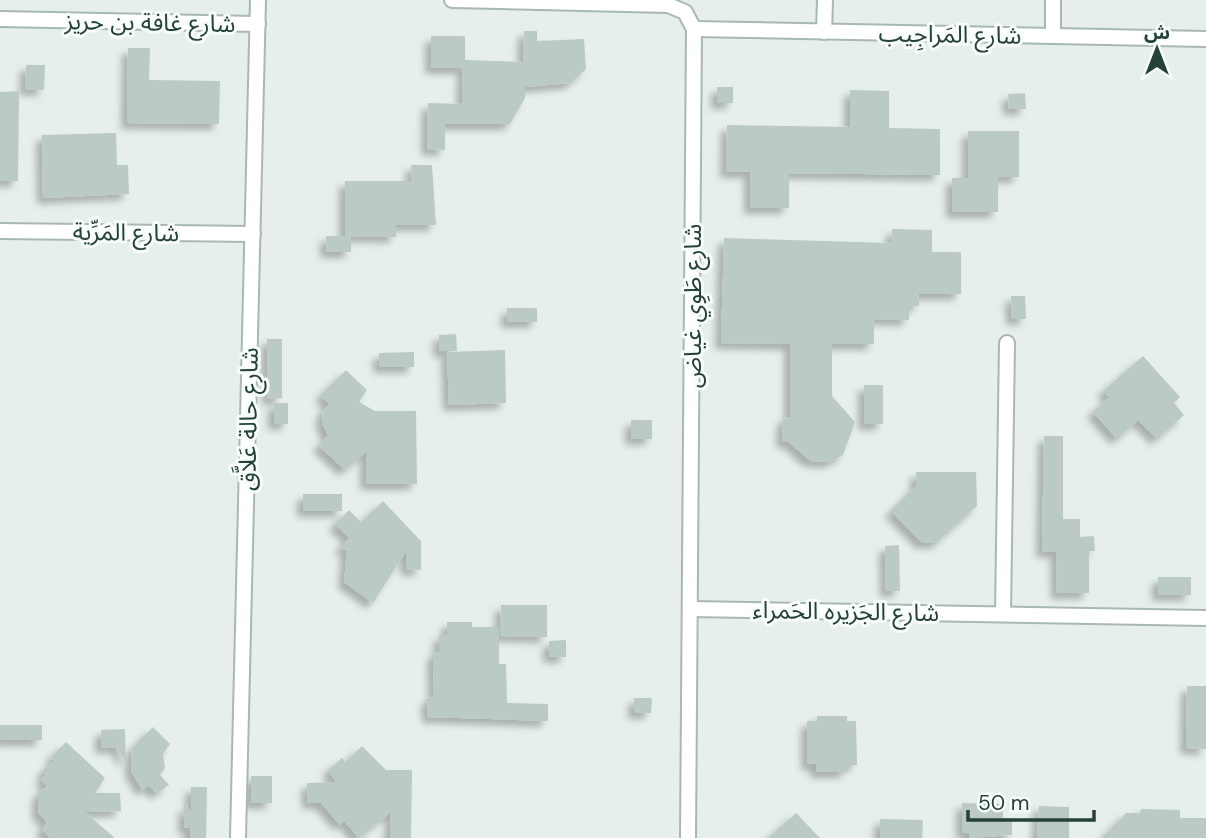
<svg xmlns="http://www.w3.org/2000/svg" width="1206" height="838" viewBox="0 0 1206 838" font-family="'DM Sans','Noto Sans Arabic',sans-serif">
<style>
.building{fill:#bbcac4;filter:url(#shadow)}
.lines{fill:none;stroke-linecap:round;stroke-linejoin:round}
.street-casing{stroke:#a8b8b2;stroke-width:18}
.street{stroke:#fff;stroke-width:14}
.labels{text-anchor:middle;dominant-baseline:central;stroke-width:6;stroke-linejoin:round;paint-order:stroke}
.street-label{font-size:24px;fill:#24423a;stroke:#f7fbf9}
</style>
<defs>
<filter id="shadow"><feDropShadow dx="-6" dy="6" stdDeviation="3.5" flood-color="#0004"/></filter>
</defs>
<rect width="100%" height="100%" fill="#e6efeb"/>
<g class="building">
<polygon points="524,31 537,31 537,41 584,39 586,69 571,83 525,87 525,98 510,124 445,124 445,150 427,149 428,103 462,104 463,68 431,68 431,36 465,36 465,60 523,62"/>
<polygon points="128,48 150,48 149,80 220,81 219,124 127,123"/>
<polygon points="26,65 45,65 44,90 25,89"/>
<rect x="717" y="87" width="16" height="16"/>
<polygon points="850,90 889,91 889,128 940,129 940,175 789,173 789,208 750,208 750,172 726,172 727,125 850,127"/>
<polygon points="19,91 18,181 0,181 0,92"/>
<polygon points="1025,93 1026,109 1009,109 1008,94"/>
<polygon points="968,131 1019,131 1019,177 998,177 998,212 952,212 952,178 968,178"/>
<polygon points="116,133 117,165 128,165 129,194 43,198 42,135"/>
<polygon points="411,165 432,165 436,225 396,225 396,237 345,236 345,181 412,181"/>
<polygon points="892,229 932,230 932,252 961,252 961,294 919,294 919,306 909,306 909,320 874,319 874,344 832,344 832,396 855,422 843,455 830,462 810,461 789,442 782,442 783,418 790,417 790,344 721,343 724,238 891,243"/>
<rect x="326" y="236" width="25" height="16"/>
<polygon points="1011,296 1025,296 1026,319 1012,319"/>
<rect x="507" y="308" width="30" height="14"/>
<polygon points="456,334 457,351 439,351 439,335"/>
<polygon points="267,339 282,339 282,398 268,399"/>
<polygon points="505,350 506,403 449,405 447,352"/>
<polygon points="414,352 414,367 379,367 379,353"/>
<polygon points="1143,356 1180,397 1174,403 1184,415 1157,439 1138,420 1117,439 1093,412 1109,397 1103,391"/>
<polygon points="346,370 367,390 359,402 375,411 416,411 417,484 366,484 366,452 345,470 319,446 328,435 322,423 323,411 329,404 321,395"/>
<rect x="864" y="385" width="19" height="39"/>
<rect x="274" y="403" width="14" height="21"/>
<rect x="631" y="420" width="21" height="19"/>
<polygon points="1044,436 1063,436 1063,519 1080,519 1080,537 1094,536 1095,551 1089,551 1089,593 1057,593 1056,551 1042,552"/>
<polygon points="916,472 976,472 977,506 936,543 921,542 891,511 916,486"/>
<rect x="303" y="494" width="39" height="17"/>
<polygon points="383,501 421,541 421,570 406,569 406,551 373,603 344,582 347,551 340,548 349,538 335,524 349,510 361,522"/>
<polygon points="899,545 900,591 886,591 885,546"/>
<rect x="1158" y="577" width="33" height="18"/>
<polygon points="501,605 547,605 547,637 500,636"/>
<polygon points="447,622 472,622 472,627 499,627 499,664 506,664 507,703 548,704 548,721 428,717 427,698 434,697 433,653 439,652 439,635 447,635"/>
<polygon points="566,640 566,657 549,657 549,641"/>
<polygon points="1187,686 1206,686 1206,749 1186,748"/>
<polygon points="634,698 652,698 651,713 634,713"/>
<polygon points="817,716 847,716 847,721 856,721 857,765 847,765 847,772 816,772 816,764 807,764 807,721 817,721"/>
<rect x="0" y="725" width="42" height="15"/>
<polygon points="153,727 170,744 163,754 165,768 160,775 169,785 157,793 149,786 142,790 131,771 132,748"/>
<polygon points="125,729 126,763 116,747 101,748 101,730"/>
<polygon points="66,742 105,778 95,793 120,793 121,811 85,812 115,838 50,838 42,830 47,822 38,813 38,794 47,786 41,779 46,775 42,771 54,761 51,757"/>
<polygon points="362,746 386,770 412,770 411,838 390,838 391,812 359,838 344,821 340,825 321,803 308,803 307,783 336,782 328,770 342,758 345,762"/>
<rect x="251" y="776" width="21" height="27"/>
<polygon points="191,787 207,787 206,838 190,838 190,828 184,828 184,804 191,811"/>
<polygon points="962,803 1003,804 1003,818 1012,819 1012,835 969,838 969,833 962,833"/>
<polygon points="1039,806 1069,807 1069,838 1037,838"/>
<polygon points="1141,809 1180,810 1180,818 1206,818 1206,838 1102,838 1126,813 1140,813"/>
<polygon points="796,813 820,838 768,838"/>
<polygon points="880,819 923,820 922,838 880,838"/>
</g>
<g class="lines">
<defs>
<g id="street">
<polyline points="452,0 668,5 685,12 694,29 688,838"/>
<polyline points="0,19 258,24"/>
<polyline points="694,29 1206,39"/>
<polyline points="824,32 825,0"/>
<polyline points="1053,36 1053,0"/>
<polyline points="0,231 253,234"/>
<polyline points="690,609 1206,618"/>
<polyline points="1003,614 1007,343"/>
<polyline points="238,838 258,0"/>
</g>
</defs>
<use href="#street" class="street-casing"/>
<use href="#street" class="street"/>
</g>
<g class="labels">
<g class="street-label">
<text transform="translate(150 22) rotate(1)">شارع غافة بن حريز</text>
<text transform="translate(950 34) rotate(1)">شارع المَراجِيب</text>
<text transform="translate(126 232) rotate(1)">شارع المَرِّية</text>
<text transform="translate(692 306) rotate(-90)">شارع طَوِي غياض</text>
<text transform="translate(248 419) rotate(-89)">شارع حالة عَلاَّق</text>
<text transform="translate(846 611) rotate(1)">شارع الجَزيره الحَمراء</text>
</g>
</g>
<g transform="translate(1157 49)" stroke="#f7fbf9" stroke-width="5" paint-order="stroke">
<path d="M0-5L12 26L0 18L-12 26Z" fill="#24423a"/>
<text y="-10" font-size="19" font-weight="bold" text-anchor="middle" fill="#24423a">ش</text>
</g>
<path d="M968 810v10h126v-10" fill="none" stroke="#24423a" stroke-width="3.5"/>
<text x="978" y="810" font-size="21" fill="#24423a" stroke="#f7fbf9" stroke-width="5" paint-order="stroke">50 m</text>
</svg>
